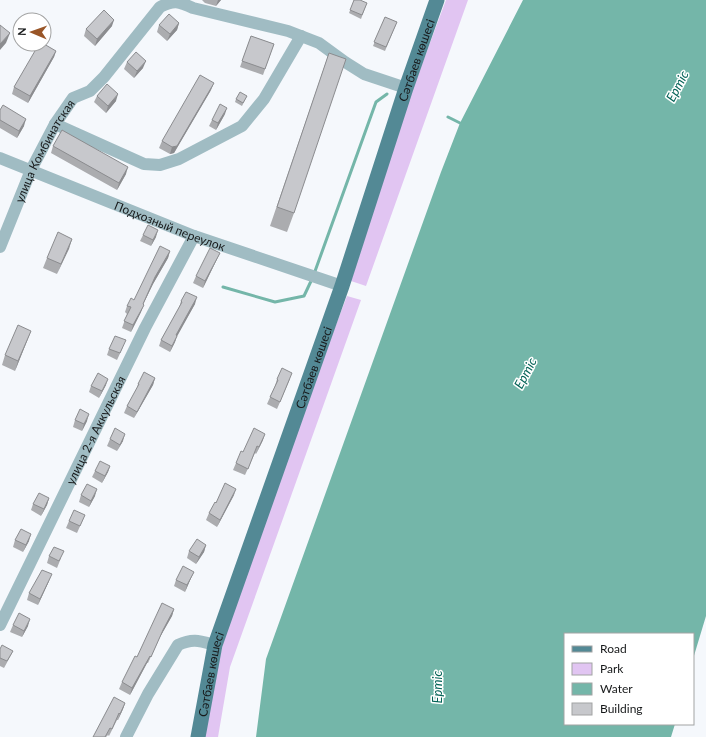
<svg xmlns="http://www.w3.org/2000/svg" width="706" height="737" font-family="Lato,sans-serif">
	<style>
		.green { fill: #e1c5f2 }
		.water { fill: #74b6a9 }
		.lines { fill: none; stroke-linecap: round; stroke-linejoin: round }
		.stream { stroke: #74b6a9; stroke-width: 3 }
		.minor { stroke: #a0bcc3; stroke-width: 12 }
		.major { stroke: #538995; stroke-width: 15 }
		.wall { fill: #abacaf }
		.shaded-wall { fill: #8b8c8f }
		.building { fill: #c7c8cc; stroke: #8b8c8f }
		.labels { text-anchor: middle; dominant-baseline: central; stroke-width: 3; stroke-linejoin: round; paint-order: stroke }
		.street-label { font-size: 12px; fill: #17191a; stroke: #fff }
		.water-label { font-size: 13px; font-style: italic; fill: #046357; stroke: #fff }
	</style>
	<rect width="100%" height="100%" fill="#f5f8fc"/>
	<path class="green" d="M446,0h22l-102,286 -15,-5 61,-190z
		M347,296l14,4 -131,367 -12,70h-17l37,-157z"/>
	<path class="water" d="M523,0h183v616l-13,43v-25h-128v90h110l-4,13h-415l10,-78 175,-487 19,-49z"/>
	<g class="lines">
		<path class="stream" d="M448,117l12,6
			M314,274l62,-172 11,-8
			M223,287l52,15 29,-6 8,-17"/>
		<g class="minor">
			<path d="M55,124l89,40 16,1 19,-6 63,-33 22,-27 37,-63"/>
			<path id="s1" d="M0,158l194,78 148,50"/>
			<path id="s2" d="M0,247l31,-77 24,-46 18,-26 17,-7 14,-14 56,-70c14,-7 18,-6 33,1l95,23 31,12 26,19 19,12 42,14"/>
			<path id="s3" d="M0,625l145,-297 49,-92"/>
			<path d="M126,737l22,-43 30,-49c15,-7 22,-4 37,0"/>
		</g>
		<path class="major" id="s4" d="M198,737l17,-92 127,-359 64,-198 31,-88"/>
	</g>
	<path class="wall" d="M202,0h19l-5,6 -11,-3z
		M354,0l13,3 -6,16 -12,-6z
		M385,17l12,5 -12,29 -12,-5z
		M179,23l-2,7 -10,11 -10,-9 2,-7z
		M112,26l-17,20 -11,-10 2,-7z
		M251,36l23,8 -11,31 -23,-8z
		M56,51l-2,6 -26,46 -16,-9 2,-7z
		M329,53l-35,160 -7,19 -17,-6z
		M127,62l16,6 -9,10 -10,-9z
		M211,90l-37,63 -4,1 -11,-6 3,-7z
		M97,96l19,5 -10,12 -12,-11z
		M247,96l-5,10 -7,-4 1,-3z
		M0,110l24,16 -7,12 -17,-10z
		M225,114l-9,16 -7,-4 3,-6z
		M53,146l73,28 -9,16 -66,-37z
		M143,235l13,2 -5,9 -11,-5z
		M72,239l-15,35 -14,-6 4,-10z
		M170,251l-2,7 -15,26 -10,20 -2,8 -10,20 -9,-4 5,-14 -2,-2 2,-6 7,-6z
		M220,253l-3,6 -14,29 -10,-5 3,-7z
		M181,301l14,3 -18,31 -2,7 -5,10 -11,-6 2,-6 18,-32z
		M31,331l-16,40 -13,-6 3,-10z
		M123,347l-6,13 -10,-5 2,-6z
		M155,378l-2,7 -19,33 -10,-5 3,-7 9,-15 2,-7z
		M277,379h13l-13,30 -10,-5 8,-18z
		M106,385l-7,13 -10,-6 2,-6z
		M75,420l12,1 -5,10 -9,-4z
		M110,439l13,2 -6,10 -10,-5z
		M263,440l-7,14 -1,-1 -10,22 -12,-5 3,-7 7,-11z
		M110,466l-2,6 -6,11 -10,-6 3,-6z
		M81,495l14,1 -6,11 -10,-5z
		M234,495l-17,32 -11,-7 3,-7 7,-10z
		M49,498l-2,7 -6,11 -10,-6 2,-6z
		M85,515l-8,18 -11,-5 3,-7z
		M15,540l14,1 -6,11 -10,-5z
		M206,545l-2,7 -8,12 -9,-6 2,-7z
		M49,556l12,2 -4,10 -10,-5z
		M194,572l-3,6 -6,14 -11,-6 2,-6z
		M49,581l-11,24 -11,-5 2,-7z
		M174,609l-2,7 -12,21 -12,26h-1l-17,32 -11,-6 3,-7z
		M13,625l15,1 -6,11 -12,-5z
		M0,649l13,2 -3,6 -6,11 -4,-2z
		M125,703l-2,6 -5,11h-1l-8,16 -1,-1 -2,2h-13z"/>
	<path class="shaded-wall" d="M218,0h3l-5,6z
		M114,20l-2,6 -17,20 2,-7z
		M179,23l-2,7 -10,11 3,-7z
		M10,33l-4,10 -6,7v-6z
		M56,51l-2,6 -26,46 2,-7z
		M146,61l-3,7 -9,10 3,-7z
		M214,83l-3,7 -37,63 -4,1 2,-7z
		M118,94l-2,7 -10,12 2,-7z
		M227,108l-2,6 -9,16 2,-7z
		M26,119l-2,7 -7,12 2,-7z
		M128,167l-2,7 -9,16 2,-7z
		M158,230l-2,7 -5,9 2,-6z
		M72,239l-3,10 -12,25 4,-10z
		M170,251l-2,7 -15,26 -13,27 15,-34z
		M220,253l-3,6 -14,29 2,-7z
		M197,297l-2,7 -21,38 2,-7z
		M144,305l-3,7 -10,20 2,-7z
		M31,331l-16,40 3,-10z
		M177,336l-2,6 -5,10 2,-6z
		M155,378l-2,7 -19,33 3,-6z
		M108,379l-2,6 -7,13 3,-7z
		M89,414l-2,7 -5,10 2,-7z
		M125,434l-2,7 -6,10 3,-6z
		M265,434l-2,6 -7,14 3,-7z
		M110,466l-2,6 -6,11 3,-7z
		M97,489l-2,7 -6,11 2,-6z
		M236,489l-2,6 -17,32 3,-7z
		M49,498l-2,7 -6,11 3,-7z
		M31,534l-2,7 -6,11 3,-7z
		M206,545l-2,7 -8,12 3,-7z
		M194,572l-3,6 -6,14 2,-7z
		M52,574l-3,7 -11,24 2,-6z
		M174,609l-2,7 -12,21 -12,26 15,-33z
		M30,619l-2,7 -6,11 2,-6z
		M150,656l-3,7 -17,32 2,-7z
		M125,703l-2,6 -5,11 2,-6z"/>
	<path class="building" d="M354,0h6l7,3 -5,12 -12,-5z
		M104,10l10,10 -17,19 -11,-10z
		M169,14l10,9 -9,11 -11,-9z
		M385,17l12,5 -11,25 -12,-5z
		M0,25l10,8 -10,11z
		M251,36l23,8 -9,25 -23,-8z
		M39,44h5l12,7 -26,45 -16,-9z
		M136,52l10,9 -9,10 -10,-9z
		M329,53l17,6 -52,154 -17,-6z
		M200,75l14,8 -37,63 -5,1 -10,-6z
		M107,84l11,10 -10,12 -11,-10z
		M240,92l7,4 -4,7 -7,-4z
		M220,104l7,4 -9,15 -6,-3z
		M3,105l23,14 -7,12 -19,-11v-10z
		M62,130l66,37 -9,16 -66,-37z
		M148,225l10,5 -5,10 -10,-5z
		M58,232l14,7 -11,25 -14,-6z
		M160,246l10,5 -15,26 -12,27 1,1 -11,20 -9,-4 7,-14 -4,-1 4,-8 3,2z
		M210,248l10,5 -15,28 -9,-5z
		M186,292l11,5 -21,38 1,1 -5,10 -11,-6 21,-38 -1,-1z
		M18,325l13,6 -13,30 -13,-6z
		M115,336l11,4 -6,13 -11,-4z
		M282,368l10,5 -12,29 -10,-5 8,-17 -1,-1z
		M144,372l11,6 -18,34 -10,-6 12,-22h-1z
		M98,373l10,6 -6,12 -11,-5z
		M80,409l9,5 -5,10 -9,-4z
		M115,428l10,6 -5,11 -10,-6z
		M254,428l11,6 -6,13 -2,-1 -9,23 -12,-6 5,-12 2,1z
		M100,461l10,5 -5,10 -10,-5z
		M225,483l11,6 -16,31 -11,-7 6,-11 1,1z
		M87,484l10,5 -6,12 -10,-6z
		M39,493l10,5 -5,11 -11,-5z
		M74,510l11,5 -5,11 -11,-5z
		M21,529l10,5 -5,11 -11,-5z
		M197,539l9,6 -7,12 -10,-6z
		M54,547l10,4 -5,10 -10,-5z
		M183,566l11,6 -7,13 -11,-5z
		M42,570l10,4 -12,25 -11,-6z
		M162,603l12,6 -11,21 -12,27 -1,-1 -18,32 -10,-6 13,-26 2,1z
		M19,613l11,6 -6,12 -11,-6z
		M2,645l11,6 -6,10 -7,-3v-9z
		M114,697l11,6 -5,11 -1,-1 -7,16 -2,-1 -5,9h-12z"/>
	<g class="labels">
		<g class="street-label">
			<text stroke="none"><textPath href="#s4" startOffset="712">Сәтбаев көшесі</textPath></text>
			<text stroke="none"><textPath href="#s2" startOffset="106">улица Комбинатская</textPath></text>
			<text stroke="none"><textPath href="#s1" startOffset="183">Подхозный переулок</textPath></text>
			<text stroke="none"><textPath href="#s4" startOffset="388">Сәтбаев көшесі</textPath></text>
			<text stroke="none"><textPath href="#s3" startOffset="217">улица 2-я Аккульская</textPath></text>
			<text stroke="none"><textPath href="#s4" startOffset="64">Сәтбаев көшесі</textPath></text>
		</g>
		<g class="water-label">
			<text transform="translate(677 86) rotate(-62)">Ертіс</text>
			<text transform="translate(525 373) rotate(-62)">Ертіс</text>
			<text transform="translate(437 687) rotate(-90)">Ертіс</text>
		</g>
	</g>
	<rect x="564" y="633" width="130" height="92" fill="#ffffff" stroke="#a2a3a3"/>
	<rect x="572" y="646" width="20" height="6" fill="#538995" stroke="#a2a3a3"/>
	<text x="600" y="653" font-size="12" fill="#17191a">Road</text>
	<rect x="572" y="663" width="20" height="12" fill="#e1c5f2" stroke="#a2a3a3"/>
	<text x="600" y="673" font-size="12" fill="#17191a">Park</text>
	<rect x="572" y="683" width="20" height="12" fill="#74b6a9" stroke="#a2a3a3"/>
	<text x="600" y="693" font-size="12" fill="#17191a">Water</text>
	<rect x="572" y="703" width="20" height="12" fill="#c7c8cc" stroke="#a2a3a3"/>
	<text x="600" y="713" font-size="12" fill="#17191a">Building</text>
	<g transform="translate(32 32) rotate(272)"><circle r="19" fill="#ffffff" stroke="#a2a3a3"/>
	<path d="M0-3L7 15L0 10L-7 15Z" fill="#995527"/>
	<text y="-6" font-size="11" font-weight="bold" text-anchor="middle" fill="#17191a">N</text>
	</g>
</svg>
